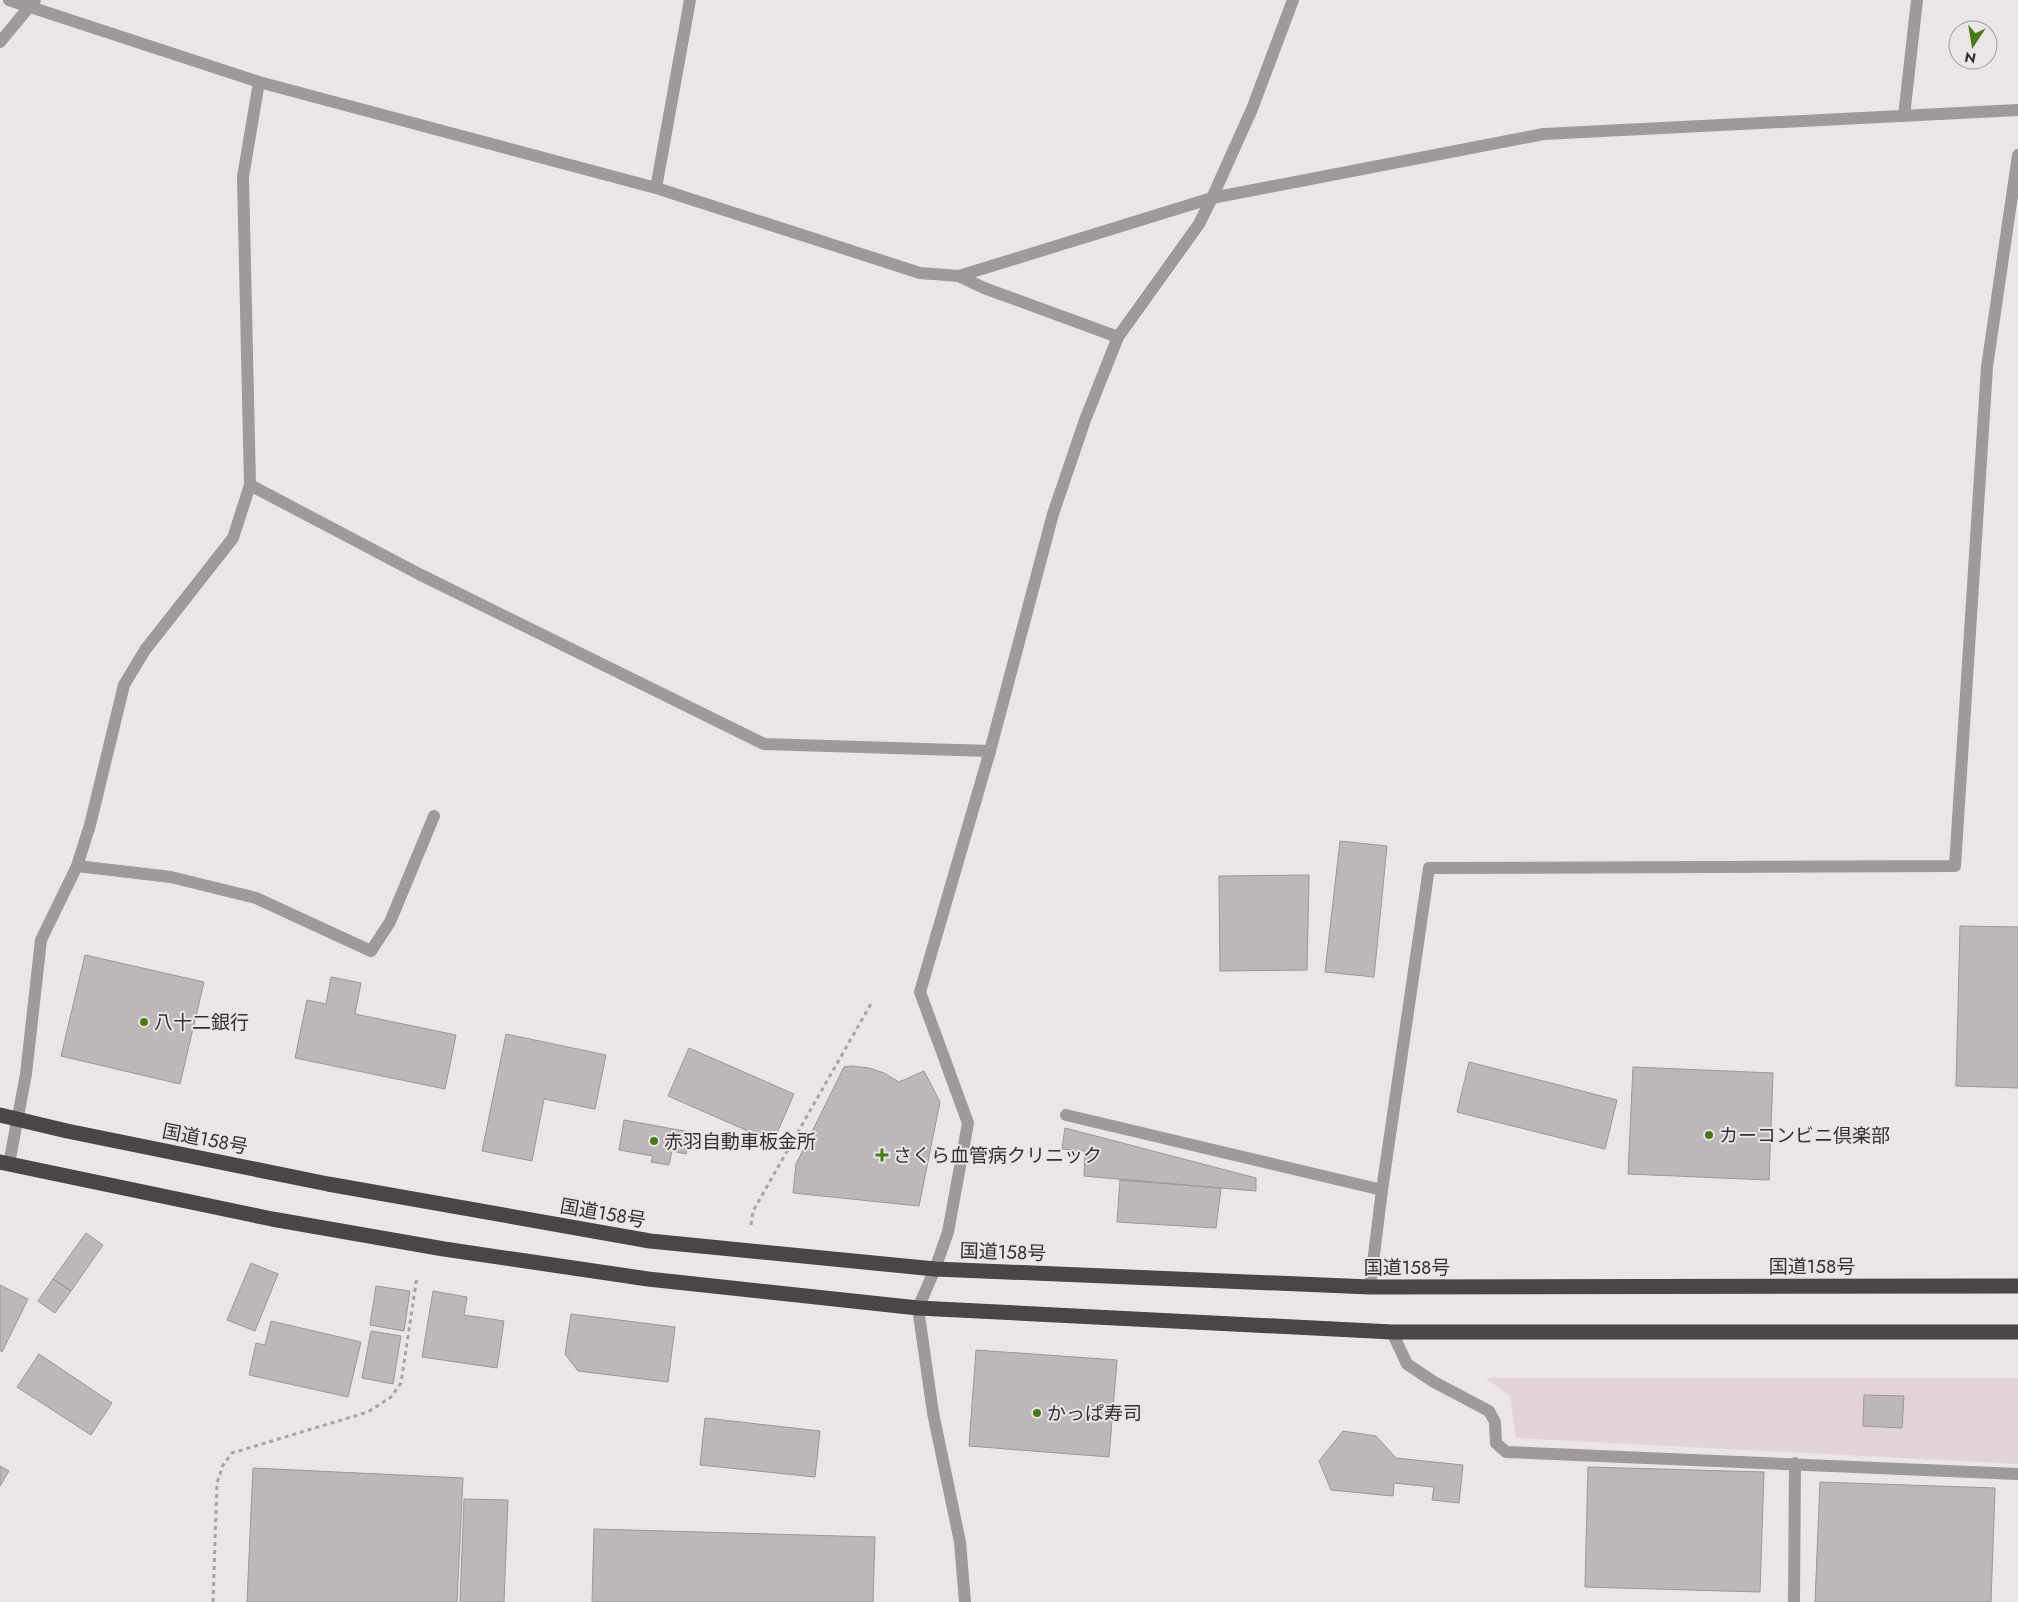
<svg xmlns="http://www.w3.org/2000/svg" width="2018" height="1602" font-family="Jost,'Noto Sans JP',sans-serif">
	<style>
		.built { fill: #e2d3db }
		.building { fill: #bdb7ba; stroke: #9b9598 }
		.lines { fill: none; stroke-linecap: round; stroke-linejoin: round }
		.path { stroke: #a7a1a5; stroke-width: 3; stroke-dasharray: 4 4; stroke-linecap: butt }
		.minor { stroke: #9d9a9b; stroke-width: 12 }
		.highway { stroke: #4b4548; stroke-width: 15 }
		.poi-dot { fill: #477c10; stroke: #ebe4e8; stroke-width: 2 }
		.labels { text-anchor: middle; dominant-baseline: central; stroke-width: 4; stroke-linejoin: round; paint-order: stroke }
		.poi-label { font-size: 19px; fill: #322f31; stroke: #ebe4e8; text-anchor: start }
		.street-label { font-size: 19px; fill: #322f31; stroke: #ebe4e8 }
	</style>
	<rect width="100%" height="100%" fill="#ebe4e8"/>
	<path class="built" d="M1485,1378h533v86l-502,-26 -6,-42z"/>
	<path class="building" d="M1340,841l47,5 -13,131 -49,-5z
		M1309,875l-2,95 -87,1 -1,-95z
		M1960,926l58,1v161l-62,-2z
		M85,955l119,27 -24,102 -119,-28z
		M331,977l30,6 -6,31 101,21 -11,54 -150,-31 12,-58 19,4z
		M506,1034l100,21 -11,54 -51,-10 -12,62 -50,-10z
		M689,1048l105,46 -21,48 -105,-46z
		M1469,1062l148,38 -12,49 -148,-37z
		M852,1066l17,2 15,5 15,9 25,-11 16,31 -21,104 -126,-13 3,-29 48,-97z
		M1633,1067l140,6 -4,107 -141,-6z
		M624,1120l66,12 -4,22 -14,-3 -3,14 -18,-3 2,-6 -34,-6z
		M1065,1128l191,50v13l-172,-15 1,-25 -23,-2z
		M1120,1180l101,8 -5,40 -99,-6z
		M86,1233l17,12 -32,46 -18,-12z
		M251,1263l27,11 -23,57 -28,-11z
		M53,1279l18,12 -16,22 -17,-12z
		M0,1285l28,14 -26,53 -2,-2z
		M376,1286l34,5 -6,40 -34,-6z
		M433,1291l34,6 -3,18 40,6 -7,47 -75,-11z
		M571,1314l104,13 -7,55 -90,-11 -13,-17z
		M271,1321l90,21 -13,55 -99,-22 7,-32 9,2z
		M371,1331l30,5 -8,48 -31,-6z
		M976,1350l141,10 -8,97 -140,-11z
		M39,1354l73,49 -21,32 -74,-48z
		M1864,1395l40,1 -2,32 -39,-2z
		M705,1418l115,13 -5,46 -115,-12z
		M1343,1431l33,5 20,22 67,7 -4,38 -27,-3 2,-13 -40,-4 -1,13 -62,-6 -12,-29z
		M0,1466l9,5 -9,15z
		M1588,1467l176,5 -4,120 -175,-5z
		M253,1468l210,10 -6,124h-210z
		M1820,1482l175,6 -4,114h-176z
		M464,1499l44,1 -4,102h-44z
		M594,1529l281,8 -2,65h-281z"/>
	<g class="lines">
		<path class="path" d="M751,1225l2,-14 119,-209
			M213,1602l4,-119 6,-18 9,-12 136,-41 23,-15 10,-14 16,-107"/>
		<path class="minor" d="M9,0l250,82 397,106 264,85 39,3 253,-78 332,-64 474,-24
			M0,42l35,-42
			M1904,116l13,-116
			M656,188l34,-188
			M959,276l25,12 134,49
			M250,485l169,89 345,170 226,7
			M77,866l94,11 85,21 115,53 19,-29 44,-106
			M1066,1115l316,75
			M9,1164l17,-90 15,-134 36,-74 13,-41 34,-140 21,-35 88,-112 17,-53 -7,-308 16,-95
			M1370,1287l12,-97 47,-322 526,-2 32,-499 31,-212
			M1392,1332l15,32 27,18 55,29 6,11 1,21 10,9 512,22
			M965,1602l-5,-60 -27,-129 -15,-105 17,-39 13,-37 20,-109 -48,-131 70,-241 63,-237 32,-94 33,-83 81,-113 13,-26 40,-89 41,-109
			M1794,1602l1,-139"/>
		<path class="highway" d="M0,1115l67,16 261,53 322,57 285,28 435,18 648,-1
			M0,1162l272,57 172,30 204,30 270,29 474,24h626"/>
	</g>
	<g class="poi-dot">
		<circle cx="144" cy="1022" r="5"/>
		<circle cx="1709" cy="1135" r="5"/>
		<circle cx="654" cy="1141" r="5"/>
		<path d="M879.5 1147.5h5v5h5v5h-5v5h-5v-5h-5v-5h5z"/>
		<circle cx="1037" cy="1413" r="5"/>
	</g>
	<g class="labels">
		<g class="poi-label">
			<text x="154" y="1022">八十二銀行</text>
			<text x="1719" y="1135">カーコンビニ倶楽部</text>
			<text x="664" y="1141">赤羽自動車板金所</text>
			<text x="893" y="1155">さくら血管病クリニック</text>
			<text x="1047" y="1413">かっぱ寿司</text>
		</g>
		<g class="street-label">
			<text transform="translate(205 1139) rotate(11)">国道158号</text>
			<text transform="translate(603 1213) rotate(10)">国道158号</text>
			<text transform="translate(1003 1252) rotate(2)">国道158号</text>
			<text x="1812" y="1266">国道158号</text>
			<text x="1407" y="1267">国道158号</text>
		</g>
	</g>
	<g transform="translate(1973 45) rotate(192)"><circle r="24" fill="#ebe4e8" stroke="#a19c9f"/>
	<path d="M0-4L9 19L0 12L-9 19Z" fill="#477c10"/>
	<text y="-8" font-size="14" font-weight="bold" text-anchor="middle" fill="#322f31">N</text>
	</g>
</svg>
